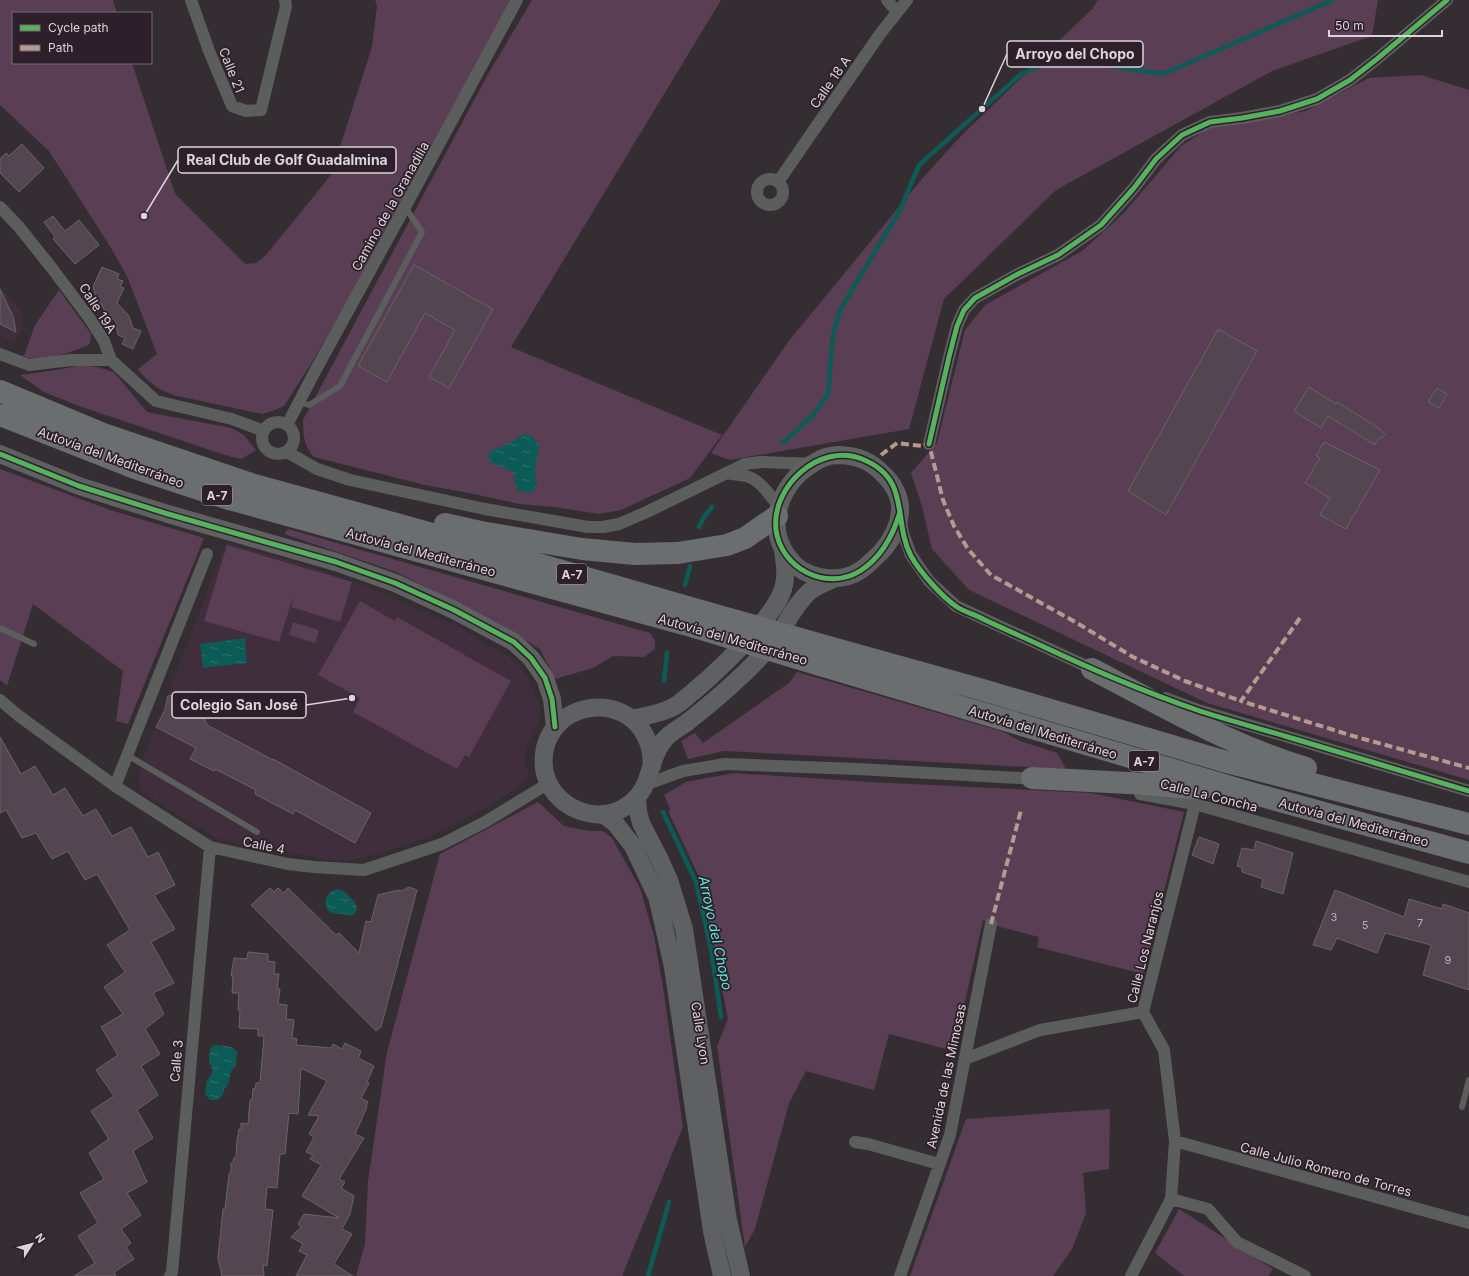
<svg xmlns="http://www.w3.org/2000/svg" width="1469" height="1276" font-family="Inter,sans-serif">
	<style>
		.built { fill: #402e3c }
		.grass { fill: #5a3e53 }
		.water { fill: url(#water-ripples) }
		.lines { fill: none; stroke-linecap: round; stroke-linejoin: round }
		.stream { stroke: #0d5b57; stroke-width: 4.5 }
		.building { fill: #534650; stroke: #696368 }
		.lane { stroke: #5c5e5e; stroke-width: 6 }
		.street { stroke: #5c5e5e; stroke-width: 12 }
		.secondary { stroke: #5e6061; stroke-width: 18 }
		.highway { stroke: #6a6e6e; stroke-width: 22 }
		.highway-bridge { stroke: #6a6e6e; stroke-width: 22 }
		.quiet { stroke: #b69a8f; stroke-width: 4; stroke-dasharray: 8 4; stroke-linecap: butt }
		.cycleway-casing { stroke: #2e202a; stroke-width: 8 }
		.cycleway { stroke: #56b35d; stroke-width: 5 }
		.labels { text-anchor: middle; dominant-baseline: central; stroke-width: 3.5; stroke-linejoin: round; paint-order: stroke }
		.number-label { font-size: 11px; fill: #bab0b8 }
		.shield { fill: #2e202a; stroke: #a89da5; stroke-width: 1 }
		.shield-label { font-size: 12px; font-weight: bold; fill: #ddd3da }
		.street-label { font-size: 13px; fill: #ddd3da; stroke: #2e202a }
		.water-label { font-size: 14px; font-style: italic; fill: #5ce9e1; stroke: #2e202a }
		.leader { fill: none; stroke: #ddd3da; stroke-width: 1.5 }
		.callout-dot { fill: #ddd3da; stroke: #2e202a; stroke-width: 1.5 }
		.callout { fill: #2e202a; stroke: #ddd3da; stroke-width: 1.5 }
		.callout-label { font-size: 14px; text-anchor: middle; font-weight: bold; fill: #ddd3da }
	</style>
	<defs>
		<pattern id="water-ripples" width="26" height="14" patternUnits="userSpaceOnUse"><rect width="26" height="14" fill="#0d5b57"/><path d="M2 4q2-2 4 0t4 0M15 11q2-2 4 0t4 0" fill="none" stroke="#30726f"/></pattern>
	</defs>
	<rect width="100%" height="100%" fill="#342e33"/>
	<path class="built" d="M0,287l22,25v17l-9,13 -13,-7z
		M226,543l70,19 70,24 92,41 50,29 12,10 10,15 9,23 1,9 -2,10 -12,24 -1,17 3,8 -2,7 -9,9 -28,18 -24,13 -31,15 -28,11 -57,16 -21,-1 -64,-13 -2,4 -45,-13 -46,-27 -29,-20 -4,-11 1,-11z"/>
	<path class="grass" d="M0,0h113l4,13h-104v50h119l43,131 70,70 11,-1 10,-8 65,-80 41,-128 5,-41 -2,-6h136l-128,238 -70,123 -29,45 -11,5 -11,3 -89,-19 -14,-6 -14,-11 -7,-9 19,-15 -30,-78 -19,-33 -59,-92 -49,-46z
		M532,0h189l-210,347 211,88 -32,43 -69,32 -22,4 -44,-7 -36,-3 -45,-10 -49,-9 -111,-28c-10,-10 -11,-22 -11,-37l184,-344z
		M1098,0h280l-6,36 -100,35 -216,119 -112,109 -35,130 -179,31 -19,-7 77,-111 133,-162 38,-42 134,-130z
		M1421,75l48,15v690l-262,-77 -238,-113 -37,-41 -10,-43 -11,-33 26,-30 28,-113 20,-25 97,-54 41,-37 58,-68 28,-18 97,-17 63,-33z
		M59,290l32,44 -1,10c-13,7 -53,20 -66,12l11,-31z
		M82,365l15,2 17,5 33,40 84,16 13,7 12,15 -15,9 -16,-4 -146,-49 -35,-14 -24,-17 36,-5z
		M0,469l110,41 94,28 -76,186 -12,-3 7,-50 -90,-67 -26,82 -7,-6z
		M288,529l362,104 5,8v8l-11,8 -31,-1 -20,12 -38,11 -15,-30 -41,-25 -103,-52 -112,-38z
		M227,545l125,37 -12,40 -49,-15 3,-13 -15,48 -75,-21z
		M360,601l35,20 2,-4 114,64 -42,76 -4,-2 -8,14 -104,-57 7,-14 -42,-23z
		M293,622l26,8 -4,13 -26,-8z
		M797,672l207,60 16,9 37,12 9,16 -342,-18 -36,8 -7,-18 14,-8 8,10 86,-60z
		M734,773l136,9 221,11 93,19 -41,162 -106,-27 2,-10 -39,-10 -17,-7 -29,131 -65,-17 -15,56 -68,-19 -17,32 -34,126 -10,18 -28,-201 11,-27 -27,-138 -32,-68 1,-5 -6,-13 22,-13z
		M538,802l26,24 25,5h14l9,7 28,50 14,48 9,51 20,140 -61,149h-266l9,-32 3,-63 19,-129 53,-198z
		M1110,1109l-1,60 -26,4 3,40 -14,36 -19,27h-143l56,-157z
		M1179,1209l94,60 -5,7h-84l-29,-23z"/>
	<path class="water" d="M527,434l6,3 6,8 -4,25 2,13 -3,8 -3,2 -13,-2 -2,-3 -2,-14 -7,-5 -16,-6 -4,-6 5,-7 14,-5 16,-10z
		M245,638l2,25 -44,5 -3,-24z
		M333,890c11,-3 15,6 22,12l2,7c-4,11 -8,5 -15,5 -3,-1 -5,1 -9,-1 -11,-4 -9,-17 0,-23z
		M216,1045l16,2 5,5 -1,14 -5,5 -3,14 -4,4 -1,6 -6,5h-7l-5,-6 2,-14c6,-5 7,-12 2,-17 0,-8 -1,-16 7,-18z"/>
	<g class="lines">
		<path class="stream" d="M783,443l31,-29 14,-20 5,-59 7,-25 60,-100 19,-45 102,-91 38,-16 104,16 170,-74
			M699,527l5,-10 8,-10
			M685,585l5,-19
			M664,681l3,-28
			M663,812l33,70 15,67 10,68
			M648,1276l21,-74"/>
	</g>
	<path class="building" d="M22,144l22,24 -25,24 -19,-19v-14l6,-6 3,3z
		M53,216l12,15 14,-11 20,25 -24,19 -22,-25 2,-2 -11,-15z
		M414,265l79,44 -44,79 -20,-11 26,-47 -30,-17 -38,69 -29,-16z
		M102,267l17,7 -2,5 6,2 -3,6 4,1 -7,15 12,13 4,12 8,3 -8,18 -11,-5 3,-6 -7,-3 -3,-15 -5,-2 -14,-21 -3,-10z
		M0,289l13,27 3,16 -16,-8z
		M1218,329l39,22 -91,164 -38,-24z
		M1309,387l27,17 1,-2 43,27 5,6 -8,5 -2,5 -47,-29 -7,12 -27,-17z
		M1437,388l10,6 -8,14 -11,-6z
		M1324,442l56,28 -34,59 -26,-14 10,-17 -25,-15 15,-25 -4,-2z
		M193,691l14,34 66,35v-1l98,54 -16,30 -60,-33 -2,4 -38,-20 1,-4 -41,-21 -1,2 -24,-12 6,-11 -40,-21 9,-17 3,-14z
		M0,737l21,37 14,-8 18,29 12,-7 18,28 13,-7 16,27 19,-9 17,30 10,-5 17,33 -21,10 21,34 -24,13 23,41 -21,10 11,21 -19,15 15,25 -19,12 17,29 -21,15 16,28 -20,13 14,31 -20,11 14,22 -20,14 10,14 -5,4 8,12 -20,13 2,4h-42l21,-13 -17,-27 20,-13 -18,-30 24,-14 -15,-26 20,-14 -18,-28 23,-15 -18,-26 22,-15 -17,-28 22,-13 -19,-27 21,-15 -18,-27 23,-15 -33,-56 -12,6 -17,-29 -16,8 -16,-26 -14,5 -16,-28 -6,3z
		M1199,837l20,7 -6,20 -21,-9z
		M1256,841l37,12 -10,41 -22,-7 2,-8 -21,-7v-4l-5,-2 5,-18 12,2z
		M409,887l8,3 -36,137 -5,4 -125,-126 19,-17 4,4 4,-4 6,5 4,-5 48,47 3,-2 20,20 7,-32 5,1 7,-27 20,-5 3,1z
		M1335,890l69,27 5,-18 33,10 1,-5 26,9v77l-46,-15 8,-30 -46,-12 -8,20 -40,-15 -6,12 -18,-5z
		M248,952l20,2v7l7,1 -1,12h5l-2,15h3l-2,15 9,1 -1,14 8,1 -2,18 5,1 -1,6 35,3 2,-4 9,5 3,-6 16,8 -3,7 16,8 -7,16 2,1 -8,15 7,4 -2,4 1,1 -12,27 9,4 -25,41 6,3 -4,6 13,8 -4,18 -8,15 10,5 -18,30 19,12h-57l11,-21 -8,-4 4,-7 -12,-7 10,-10 -3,-3 6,-10 35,4 -37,-22 19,-31 -11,-6 3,-4 -7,-3 8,-15 -5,-3 10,-18 -11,-1 19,-34 -26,-13 -3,46 -9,-1 -4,41h-5l-3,34 -10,-1 -2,22 8,1 -6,56 -4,-1 1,11h-42l-4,-18 5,-49h2l4,-35 2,-3v-8h2l1,-5h2l1,-18 2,-11h2v-6l7,1 2,-24h2l1,-12 2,1 1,-6h4l4,-47h-6v-7l-19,-1 1,-17 -2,-1 1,-17h-7l1,-17h-2l3,-18 13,1z"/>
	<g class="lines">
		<path class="lane" d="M299,402l10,3 31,-19 82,-154 -17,-25
			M0,628l34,16
			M127,755l130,77
			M1462,1107l7,-27"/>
		<path class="street" d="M191,0l18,51 23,55 14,5 15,-1 25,-104 -1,-6
			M887,0l10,12
			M757 192a13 13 0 1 1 26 0a13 13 0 1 1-26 0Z
			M778,182l102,-148 27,-34
			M0,207l19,20 32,40 39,52 14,22 7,19 45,41 76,18 32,12
			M0,354l29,11 42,-5h40
			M262 438a16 16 0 1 1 32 0a16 16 0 1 1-32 0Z
			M287,425l26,-50 92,-168 112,-207
			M929,444l20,-87 8,-31 7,-16 11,-12 43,-24 40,-19 43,-30 33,-37 22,-29 26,-24 28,-13 32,-4 38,-7 37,-12 33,-19 27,-21 70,-59
			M287,452l30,17 33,11 135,29 103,18h15l16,-3 30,-13 96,-47 16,-2 52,2
			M726,473c7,1 14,2 20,3 15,4 24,20 33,31
			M901,519l2,14 8,22 18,26 27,25 141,65
			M1166,698l32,12 271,81
			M0,700l19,16 96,70 95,61 78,17 26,3 50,3 78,-26 43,-22 64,-39
			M647,784l36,-13 42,-7 133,5 179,10
			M115,786l92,-232
			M1140,794l55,10 274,78
			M965,1059l75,-29 103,-18
			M1175,1141l294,82
			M855,1142l13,2 71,20
			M1171,1199l37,10 29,33 68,34
			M170,1276l2,-4 38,-425
			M900,1276l50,-141 41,-211
			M1131,1276l40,-77 4,-58 -11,-91 -21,-38 52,-208"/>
		<path class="secondary" d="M0,454l79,32 89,28 168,48 59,21 59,27 60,32 17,16 14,20 7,21 3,28
			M840,455c18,1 31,6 43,19 10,9 18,23 17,37 -1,15 -9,30 -19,41 -6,6 -13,13 -20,18 -19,13 -48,10 -65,-4 -3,-3 -5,-6 -8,-9 -24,-32 -7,-74 24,-93 4,-2 7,-5 11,-6 5,-2 11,-3 17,-3z
			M632,719c13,-3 27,-5 39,-11 8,-3 15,-11 22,-16 25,-21 48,-44 69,-69 8,-10 17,-21 21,-34 4,-13 2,-25 0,-39
			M652,766c-1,-6 0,-13 -2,-18 -18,-65 -113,-47 -106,20 5,38 53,60 84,37 26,-18 18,-43 36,-65 6,-8 18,-13 26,-20 28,-22 59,-49 82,-76 13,-16 21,-38 37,-52 7,-6 16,-9 24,-13
			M637,798l1,13 3,12 18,35 10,22 15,49 44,291 13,56
			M603,814l12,9 18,23 24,51 5,21 11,49 39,264 10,45"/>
		<path class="highway" d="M0,391l103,43 148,50 189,52 265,76
			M0,415l135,53 94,31 469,129
			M445,524l36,8 101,17 53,5 43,-1 49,-8 18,-7 32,-22
			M829,647l147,41 247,73 246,63
			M820,665l431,128 218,60
			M1092,669c70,37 138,76 214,99
			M1032,778l115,6 55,5"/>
		<path class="highway-bridge" d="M705,612l124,35
			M698,628l122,37"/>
		<path class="quiet" d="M881,455l16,-12 25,3 7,-2 14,56 11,26 14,23 23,26 86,48 56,34 52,24 56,20
			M1300,618l-59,83 112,35 116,32
			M991,924l30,-114"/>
		<g class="cycleway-casing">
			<path id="cycleway" d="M929,444l20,-87 8,-31 7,-16 11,-12 43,-24 40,-19 43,-30 33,-37 22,-29 26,-24 28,-13 32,-4 38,-7 37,-12 33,-19 27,-21 70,-59
				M0,454l79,32 89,28 168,48 59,21 59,27 60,32 17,16 14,20 7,21 3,28
				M900,512c-7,24 -18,45 -40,59 -34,21 -79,-3 -84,-41 -5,-44 44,-88 86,-71 50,20 30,61 49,97 9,16 31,41 46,51 8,5 19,8 28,13 19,9 38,17 57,26 51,24 103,46 155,64 30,10 61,18 91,27 60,18 121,36 181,54"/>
		</g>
		<use href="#cycleway" class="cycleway"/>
	</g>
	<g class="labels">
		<g class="number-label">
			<text x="1334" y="917">3</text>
			<text x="1420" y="923">7</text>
			<text x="1365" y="925">5</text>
			<text x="1448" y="960">9</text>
		</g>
		<g class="shield">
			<rect x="202" y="485" width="30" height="20" rx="3"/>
			<rect x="557" y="564" width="30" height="20" rx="3"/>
			<rect x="1129" y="751" width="30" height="20" rx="3"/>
		</g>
		<g class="shield-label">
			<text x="217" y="495">A-7</text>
			<text x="572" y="574">A-7</text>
			<text x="1144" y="761">A-7</text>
		</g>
		<g class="street-label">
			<text transform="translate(232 70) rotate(68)">Calle 21</text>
			<text transform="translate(830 82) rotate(-55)">Calle 18 A</text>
			<text transform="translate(390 206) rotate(-61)">Camino de la Granadilla</text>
			<text transform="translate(98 308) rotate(57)">Calle 19A</text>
			<text transform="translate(111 457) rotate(20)">Autovía del Mediterráneo</text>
			<text transform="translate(421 552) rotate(15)">Autovía del Mediterráneo</text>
			<text transform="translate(733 639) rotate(16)">Autovía del Mediterráneo</text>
			<text transform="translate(1043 732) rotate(17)">Autovía del Mediterráneo</text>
			<text transform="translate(1209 795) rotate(14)">Calle La Concha</text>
			<text transform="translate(1354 822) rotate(15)">Autovía del Mediterráneo</text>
			<text transform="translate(264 845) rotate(12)">Calle 4</text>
			<text transform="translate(1145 947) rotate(-76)">Calle Los Naranjos</text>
			<text transform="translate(701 1033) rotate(81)">Calle Lyon</text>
			<text transform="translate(176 1061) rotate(-85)">Calle 3</text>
			<text transform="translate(946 1076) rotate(-78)">Avenida de las Mimosas</text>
			<text transform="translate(1326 1169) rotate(15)">Calle Julio Romero de Torres</text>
		</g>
		<g class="water-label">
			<text transform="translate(716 933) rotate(78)">Arroyo del Chopo</text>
		</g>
	</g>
	<path class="leader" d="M982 109L1007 54M144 216L178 160M352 698L306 705"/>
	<g class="callout-dot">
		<circle cx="982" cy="109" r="4"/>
		<circle cx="144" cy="216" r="4"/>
		<circle cx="352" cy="698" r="4"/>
	</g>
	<g class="callout">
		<rect x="1007" y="41" width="136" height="26" rx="4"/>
		<rect x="178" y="147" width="218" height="26" rx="4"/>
		<rect x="172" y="692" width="134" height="26" rx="4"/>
	</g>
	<g class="callout-label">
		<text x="1075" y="59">Arroyo del Chopo</text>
		<text x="287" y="165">Real Club de Golf Guadalmina</text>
		<text x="239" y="710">Colegio San José</text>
	</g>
	<rect x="12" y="12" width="140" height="52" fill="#2e202a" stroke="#746870"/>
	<rect x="20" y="25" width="20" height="6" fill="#56b35d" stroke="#746870"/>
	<text x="48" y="32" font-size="12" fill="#ddd3da">Cycle path</text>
	<rect x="20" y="45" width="20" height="6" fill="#b69a8f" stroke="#746870"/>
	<text x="48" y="52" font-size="12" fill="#ddd3da">Path</text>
	<g transform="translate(32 1244) rotate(54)" stroke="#2e202a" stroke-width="3" paint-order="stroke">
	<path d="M0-3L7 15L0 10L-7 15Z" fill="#ddd3da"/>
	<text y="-6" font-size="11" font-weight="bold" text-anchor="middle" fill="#ddd3da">N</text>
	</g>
	<path d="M1329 30v6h113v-6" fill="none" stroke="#ddd3da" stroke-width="2"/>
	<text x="1335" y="30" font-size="12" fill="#ddd3da" stroke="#2e202a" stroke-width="3" paint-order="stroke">50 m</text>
</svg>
